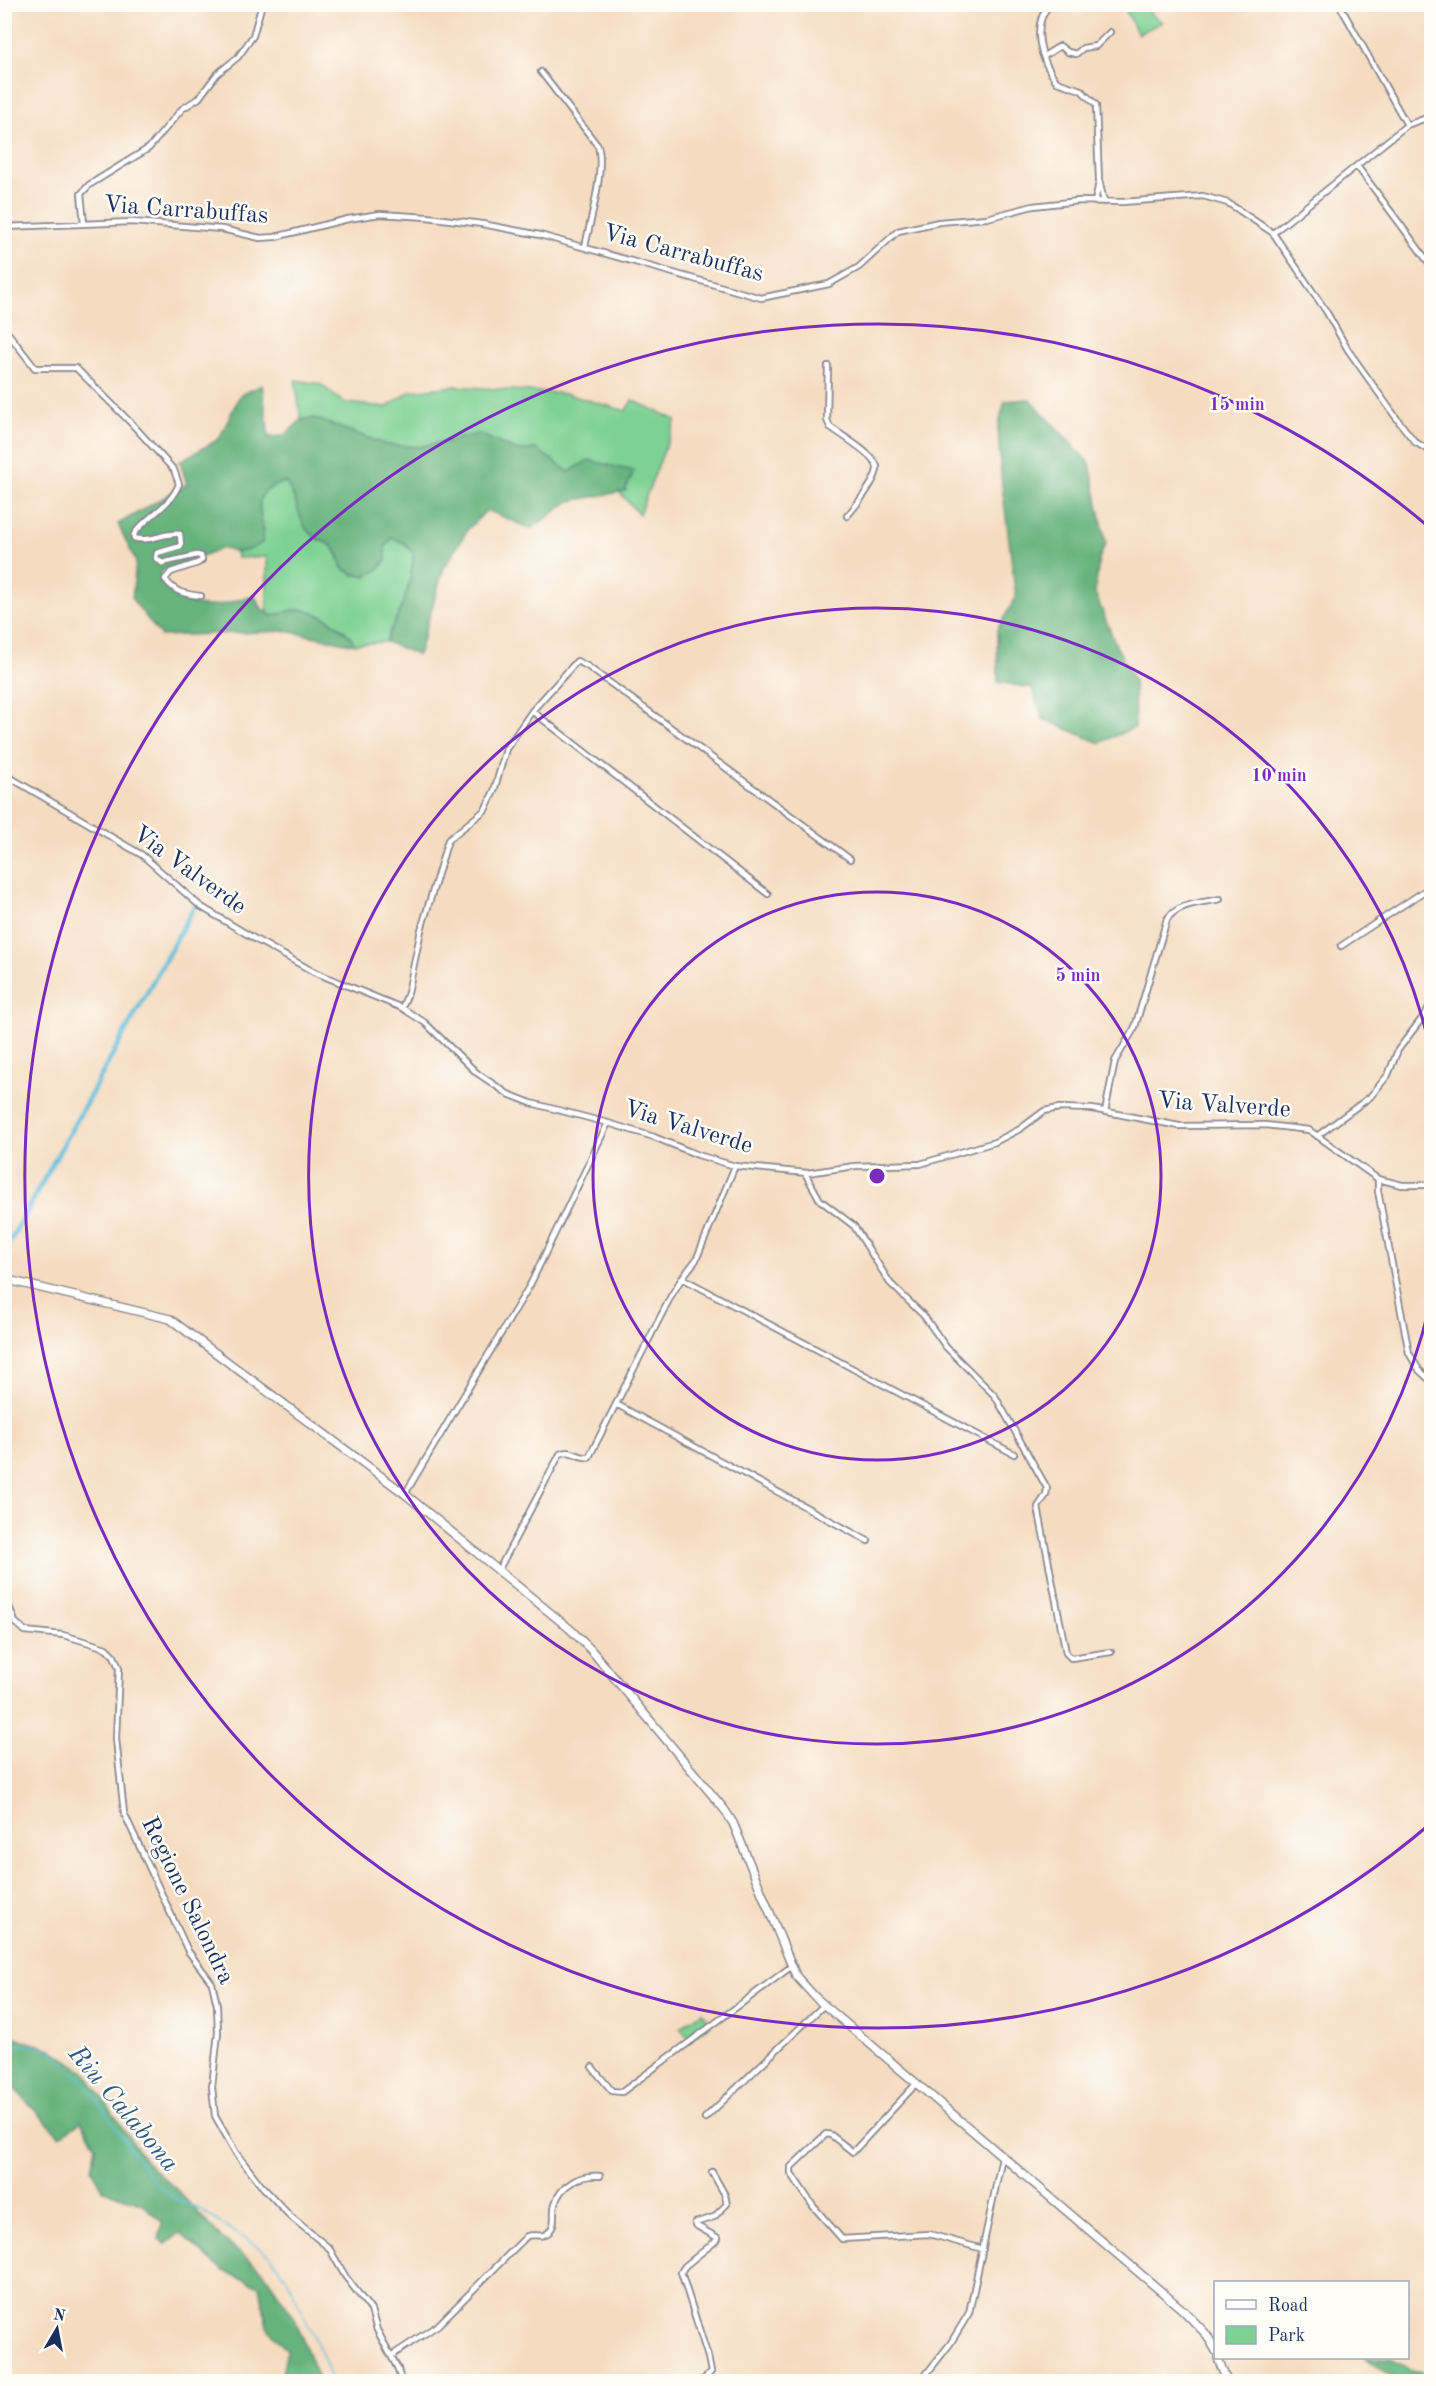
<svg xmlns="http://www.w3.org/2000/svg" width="1436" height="2386" font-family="'Old Standard TT',serif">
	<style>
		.green { fill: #7dd193; stroke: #4c8078; stroke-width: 1.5 }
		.forest { fill: #66b37d; stroke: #40716e; stroke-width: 1.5 }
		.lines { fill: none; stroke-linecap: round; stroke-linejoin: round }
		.stream { stroke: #5abbd8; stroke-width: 1.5 }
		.canal { stroke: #5abbd8; stroke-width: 5 }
		.minor-casing { stroke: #88868f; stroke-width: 8 }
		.secondary-casing { stroke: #88868f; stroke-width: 10 }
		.minor { stroke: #fff; stroke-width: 4.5 }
		.secondary { stroke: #fff; stroke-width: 7 }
		.ring { fill: none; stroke: #7b2cbf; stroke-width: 3 }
		.labels { text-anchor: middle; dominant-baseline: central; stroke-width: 5; stroke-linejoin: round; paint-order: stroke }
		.street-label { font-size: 24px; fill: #1b2f5e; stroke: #fdfcf7 }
		.water-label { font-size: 26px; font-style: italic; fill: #2e5983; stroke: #fdfcf7 }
		.centre { fill: #7b2cbf; stroke: #fdfcf7; stroke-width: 3 }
		.ring-label { font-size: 18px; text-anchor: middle; font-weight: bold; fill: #7b2cbf; stroke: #fdfcf7; stroke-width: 5; stroke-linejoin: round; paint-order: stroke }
	</style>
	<rect width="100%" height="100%" fill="#fdfcf7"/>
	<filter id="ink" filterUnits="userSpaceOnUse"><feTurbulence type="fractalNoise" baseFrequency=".0167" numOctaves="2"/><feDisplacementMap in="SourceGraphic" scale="12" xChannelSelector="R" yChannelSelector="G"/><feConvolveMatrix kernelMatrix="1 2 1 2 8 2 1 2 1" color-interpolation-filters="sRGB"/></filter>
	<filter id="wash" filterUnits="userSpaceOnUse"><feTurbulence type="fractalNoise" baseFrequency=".008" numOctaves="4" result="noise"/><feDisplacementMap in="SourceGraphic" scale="24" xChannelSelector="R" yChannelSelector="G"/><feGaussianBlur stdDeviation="1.35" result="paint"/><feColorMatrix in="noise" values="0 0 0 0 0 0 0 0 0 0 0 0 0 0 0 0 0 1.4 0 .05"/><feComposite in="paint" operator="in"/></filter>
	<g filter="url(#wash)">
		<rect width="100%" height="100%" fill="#f5dcc0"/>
		<path class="green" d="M1126,5h20l3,7 13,10 -24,12 -12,-23z
			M295,380l25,4 24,19 43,4 24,-16 45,-5 110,8 60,17 6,-11 44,20 -37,94 -20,-22 6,-2 -56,-18 -33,-23 -19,2 -38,-17 -59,13 -33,-2 -73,-27 -13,2z
			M285,482l9,11 7,26 17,21 12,4 8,11 4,13 12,7 13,1 19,-16 -1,-13 7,-9 13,5 8,10c0,18 -5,39 -12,55 -5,14 -11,19 -15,34l-34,2 1,-4c-11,-14 -38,-32 -57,-30 -8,1 -16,4 -24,6l-5,-4v-55l-30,1 -1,-6 13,-2 15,-19c-7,-28 -10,-40 21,-49z
			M702,2012l9,11 -21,17 -10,-12z"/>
		<path class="forest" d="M262,385l7,52 15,-1 17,-16 13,-2 73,27 33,2 59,-13 38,17 19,-2 33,23 19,-12 46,11 -9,20 -55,10 -39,28 -44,-19 -19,19 -25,41 -25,85 -32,-13c4,-15 10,-20 15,-34 7,-16 12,-37 12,-55l-9,-10 -12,-5 -7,9 1,13c-12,18 -26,19 -44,8 -2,-8 -5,-20 -13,-24 -9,-6 -16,-6 -23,-15 -10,-16 -8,-31 -21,-47 -42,12 -18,31 -23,61l-13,7 -13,2 -13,-4 -62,23v13c17,16 33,25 57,21 14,-2 22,-8 37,-8l7,12 10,7c8,-2 16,-5 24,-6 19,-2 46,16 57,30l-1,4 -65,-13 -126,5 -29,-37 4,-37 -18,-38 69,-40 -7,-23 39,-22 21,-44z
			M1030,399l60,65 16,79 -7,16 -4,34 20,50 19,38 1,46 -35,16 -57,-24 -11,-31 -34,-6 -1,-52 19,-33 -15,-121 -3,-49 7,-26z
			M5,2035l46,14 34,23 61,90 30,27 45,49 42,33 31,46 25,64h-39l7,-30 -20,-24 -7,-41 -38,-16 -42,-37 -14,11 -7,-4 3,-18 -21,-19 -37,-12 -12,-22 4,-23 -15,-25 -21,15 -55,-57z
			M1365,2358h23l23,12 20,3v8h-43l3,-4z"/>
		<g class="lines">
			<path class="stream" d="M4,2043l12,2 20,1 18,6 33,34 66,95 19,16 28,13 60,38 12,11 14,18 39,84 7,21"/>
			<path class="canal" d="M4,1252l190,-345"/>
		</g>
	</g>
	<g filter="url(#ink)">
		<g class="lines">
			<g class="minor-casing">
				<path id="minor" d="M1050,4c-20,22 -9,57 7,78l24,8 15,15 3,75 5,22
					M1339,4l68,121
					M1044,56l16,-10 8,6 8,2 7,-6 13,-2 14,-14
					M541,72l57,74c7,24 -8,75 -13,101
					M1357,166l75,101
					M1095,202l4,-20
					M84,223l-3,-29 8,-9 60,-37 33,-39 17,-11 18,-24 21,-17 15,-21 9,-32
					M4,227l128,-5 90,7 38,9 15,-1 73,-18 32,-5 47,3 55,7 58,11 221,63 68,-14 30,-17 39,-36 41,-9 48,-4 46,-12 46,-5 43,1 81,-6 25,7 45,30 134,-108 25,-9
					M1273,233l53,78 22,39 52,73 15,19 17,10
					M4,328l31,40h41l56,56 42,46 5,14c-9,23 -31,31 -45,50v4c16,5 30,-6 46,-4l1,12 -24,7 -1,5 6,5 35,-8 4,1 1,4 -4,3 -27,9 -6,7c10,14 20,15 36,17
					M828,366l-1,54 3,7c10,7 46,29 47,40 1,12 -22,40 -30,49
					M532,711l236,183
					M4,774l138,81 58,51 55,33 59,33 88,36 22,14 53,51 31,21 23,9 77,20 46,14 44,18 37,11 72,7 48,-7 65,-2 75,-22 25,-13 24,-18 15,-3 33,1 87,17 86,-1 44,5 69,49 24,6h30
					M1341,946l91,-60
					M402,1008l6,-15 13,-63 27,-90 37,-30 9,-19 12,-42 26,-38 45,-50 10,5 263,193
					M1105,1112l10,-51 20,-34 32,-108c12,-16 34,-16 53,-20
					M1317,1136l53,-39 18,-22 10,-25 28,-37 6,-12
					M805,1173l15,27 34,26 36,57 34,33 22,31 49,49 52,92 -1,7 -8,12 28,146 5,5 40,-6
					M1378,1179v12l31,162 10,17 13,12
					M682,1278l332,176
					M616,1404l252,137
					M405,1494l125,-209 78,-162
					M498,1571l62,-117c11,-6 19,5 29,3l82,-161 11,-18 14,-18 39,-94
					M4,1593l11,29 10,9 38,4 24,7 19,6 8,8 5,12 -3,71 8,74 64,138 24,32 5,22 1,28 -6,54 3,29 21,37 24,31 30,32 39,32 16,28 26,34 6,20 21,39 3,13
					M592,2067l20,24 10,1 170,-126
					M916,2084l-63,68 -22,-17 -5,-1 -35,33v6l22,33 29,33 87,-5 54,15
					M705,2118l119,-113
					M391,2356l47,-31 89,-89c8,-3 15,3 22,-4 8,-9 3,-18 6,-28 5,-19 26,-30 45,-28
					M701,2382l10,-10 -3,-15 -27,-85 4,-6 32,-26 1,-2 -21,-12 -2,-3 19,-6 13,-13 -2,-9 -13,-23
					M920,2382l30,-38 19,-31 33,-156"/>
			</g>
			<g class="secondary-casing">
				<path id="secondary" d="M4,1279l166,40 235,175 165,135 22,22 132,158 9,14 63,153 20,22 367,312 24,25 9,16
					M1218,2358l9,24"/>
			</g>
			<use href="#minor" class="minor"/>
			<use href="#secondary" class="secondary"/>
		</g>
	</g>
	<g class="ring">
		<circle cx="877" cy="1176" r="284"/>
		<path d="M1430 1304A568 568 0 1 1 1430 1048"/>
		<path d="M1430 1824A852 852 0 1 1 1430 528"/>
	</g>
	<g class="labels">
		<g class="street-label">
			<text transform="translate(186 211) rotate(4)">Via Carrabuffas</text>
			<text transform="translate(683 254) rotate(15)">Via Carrabuffas</text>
			<text transform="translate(189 871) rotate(36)">Via Valverde</text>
			<text transform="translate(1224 1106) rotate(4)">Via Valverde</text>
			<text transform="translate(688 1128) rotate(17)">Via Valverde</text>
			<text transform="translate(187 1901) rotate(64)">Regione Salondra</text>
		</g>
		<g class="water-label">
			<text transform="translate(123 2109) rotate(50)">Riu Calabona</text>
		</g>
	</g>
	<circle cx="877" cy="1176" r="9" class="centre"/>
	<g class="ring-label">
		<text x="1237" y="410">15 min</text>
		<text x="1279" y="781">10 min</text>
		<text x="1078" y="981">5 min</text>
	</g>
	<rect width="1436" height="2386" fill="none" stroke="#fdfcf7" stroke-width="24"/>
	<rect x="1214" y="2281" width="195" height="78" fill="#fdfcf7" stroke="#a3aaba" stroke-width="1.5"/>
	<rect x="1226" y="2300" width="30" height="9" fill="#ffffff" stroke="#a3aaba" stroke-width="1.5"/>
	<text x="1268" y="2311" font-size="18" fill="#1b2f5e">Road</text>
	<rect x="1226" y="2326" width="30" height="18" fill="#7dd193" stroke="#a3aaba" stroke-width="1.5"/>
	<text x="1268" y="2341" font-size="18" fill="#1b2f5e">Park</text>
	<g transform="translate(57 2329) rotate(10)" stroke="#fdfcf7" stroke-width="4.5" paint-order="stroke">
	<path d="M0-4.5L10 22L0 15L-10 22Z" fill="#1b2f5e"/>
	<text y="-9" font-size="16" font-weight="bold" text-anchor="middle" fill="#1b2f5e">N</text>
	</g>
</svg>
